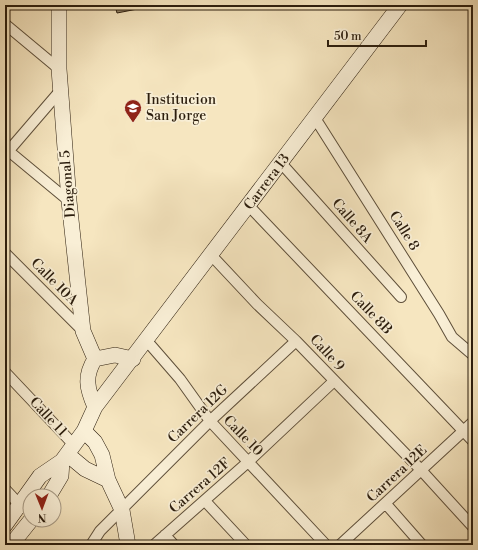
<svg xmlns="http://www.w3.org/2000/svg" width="478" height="550" font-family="'Libre Bodoni',serif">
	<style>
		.building { fill: #95866a; stroke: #2b1d0d }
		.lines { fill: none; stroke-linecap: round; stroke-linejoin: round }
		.street-casing { stroke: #5e4f3a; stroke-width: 12 }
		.secondary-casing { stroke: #2b1d0d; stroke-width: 16 }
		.street { stroke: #f9efd6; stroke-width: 10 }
		.secondary { stroke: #f9efd6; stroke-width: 15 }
		.labels { text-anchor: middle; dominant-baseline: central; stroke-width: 3.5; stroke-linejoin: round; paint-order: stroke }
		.poi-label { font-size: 14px; fill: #2b1d0d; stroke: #f9efd6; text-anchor: start }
		.street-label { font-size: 14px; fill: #2b1d0d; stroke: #f9efd6 }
	</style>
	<rect width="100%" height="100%" fill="#f6e6c0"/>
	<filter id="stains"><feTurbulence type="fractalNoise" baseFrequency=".005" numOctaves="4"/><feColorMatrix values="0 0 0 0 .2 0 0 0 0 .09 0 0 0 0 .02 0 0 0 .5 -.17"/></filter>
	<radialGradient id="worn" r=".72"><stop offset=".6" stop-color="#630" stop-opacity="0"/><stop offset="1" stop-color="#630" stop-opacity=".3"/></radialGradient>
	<path class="building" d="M115,5h43l-41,8z"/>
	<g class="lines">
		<g class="street-casing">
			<path id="street" d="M5,24l54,45
				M315,118l124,196 13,23 21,18
				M5,148l64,53
				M5,155l55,-64
				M281,163l120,134
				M249,206l224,235
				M5,253l78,78
				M212,256l45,48 39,37 125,129 52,57
				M147,341l33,38 30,42 116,124
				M5,372l69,73
				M5,489l14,15
				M205,501l41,44
				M386,504l36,41
				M165,535l9,10
				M91,545l9,-14 110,-110 86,-80
				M154,545l94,-83 86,-81
				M340,545l133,-123"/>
		</g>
		<g class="secondary-casing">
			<path id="secondary" d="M59,5v64l10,132 14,130 12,28
				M95,407c-8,-18 -11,-31 0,-48l20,-4 18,4
				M84,431l11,11 7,13 6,25 14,30 6,35
				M67,454l18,15 23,11
				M49,496l12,-20 1,-15
				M5,525l35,-49 22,-15 22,-30 11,-24 305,-402
				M11,545l20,-25"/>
		</g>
		<use href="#street" class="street"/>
		<use href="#secondary" class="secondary"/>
	</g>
	<defs>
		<g id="school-pin" transform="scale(0.9)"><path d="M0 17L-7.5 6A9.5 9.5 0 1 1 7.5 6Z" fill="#8f2418" stroke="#f9efd6"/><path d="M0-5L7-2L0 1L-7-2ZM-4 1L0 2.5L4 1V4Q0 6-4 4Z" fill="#fff"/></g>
	</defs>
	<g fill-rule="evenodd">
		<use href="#school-pin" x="133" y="108"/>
	</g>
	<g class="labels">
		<g class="poi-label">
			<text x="146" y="100">Institucion<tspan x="146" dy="16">San Jorge</tspan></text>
		</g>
		<g class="street-label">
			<text transform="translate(267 182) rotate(-53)">Carrera 13</text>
			<text transform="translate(68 184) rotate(-95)">Diagonal 5</text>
			<text transform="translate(352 221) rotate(49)">Calle 8A</text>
			<text transform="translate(404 231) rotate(58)">Calle 8</text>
			<text transform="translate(54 282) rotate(45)">Calle 10A</text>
			<text transform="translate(371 313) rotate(46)">Calle 8B</text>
			<text transform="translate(327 353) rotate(47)">Calle 9</text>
			<text transform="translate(198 414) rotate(-44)">Carrera 12G</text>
			<text transform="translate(48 417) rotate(47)">Calle 11</text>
			<text transform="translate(243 436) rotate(46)">Calle 10</text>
			<text transform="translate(397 474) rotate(-43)">Carrera 12E</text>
			<text transform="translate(200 486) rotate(-41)">Carrera 12F</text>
		</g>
	</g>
	<rect width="478" height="550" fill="none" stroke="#f6e6c0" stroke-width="20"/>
	<rect x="6" y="6" width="466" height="538" fill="none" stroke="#2b1d0d" stroke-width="2"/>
	<rect x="10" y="10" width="458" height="530" fill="none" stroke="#2b1d0d"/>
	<g transform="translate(42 508) rotate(179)"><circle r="19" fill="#f9efd6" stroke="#a79b86"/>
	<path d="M0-3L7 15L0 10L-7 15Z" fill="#8f2418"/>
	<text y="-6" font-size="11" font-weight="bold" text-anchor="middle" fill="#2b1d0d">N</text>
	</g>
	<path d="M328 40v6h98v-6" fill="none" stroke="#2b1d0d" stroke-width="2"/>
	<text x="334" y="40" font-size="12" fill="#2b1d0d" stroke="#f9efd6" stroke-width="3" paint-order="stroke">50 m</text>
	<rect width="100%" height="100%" filter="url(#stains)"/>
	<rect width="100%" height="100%" fill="url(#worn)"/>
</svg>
